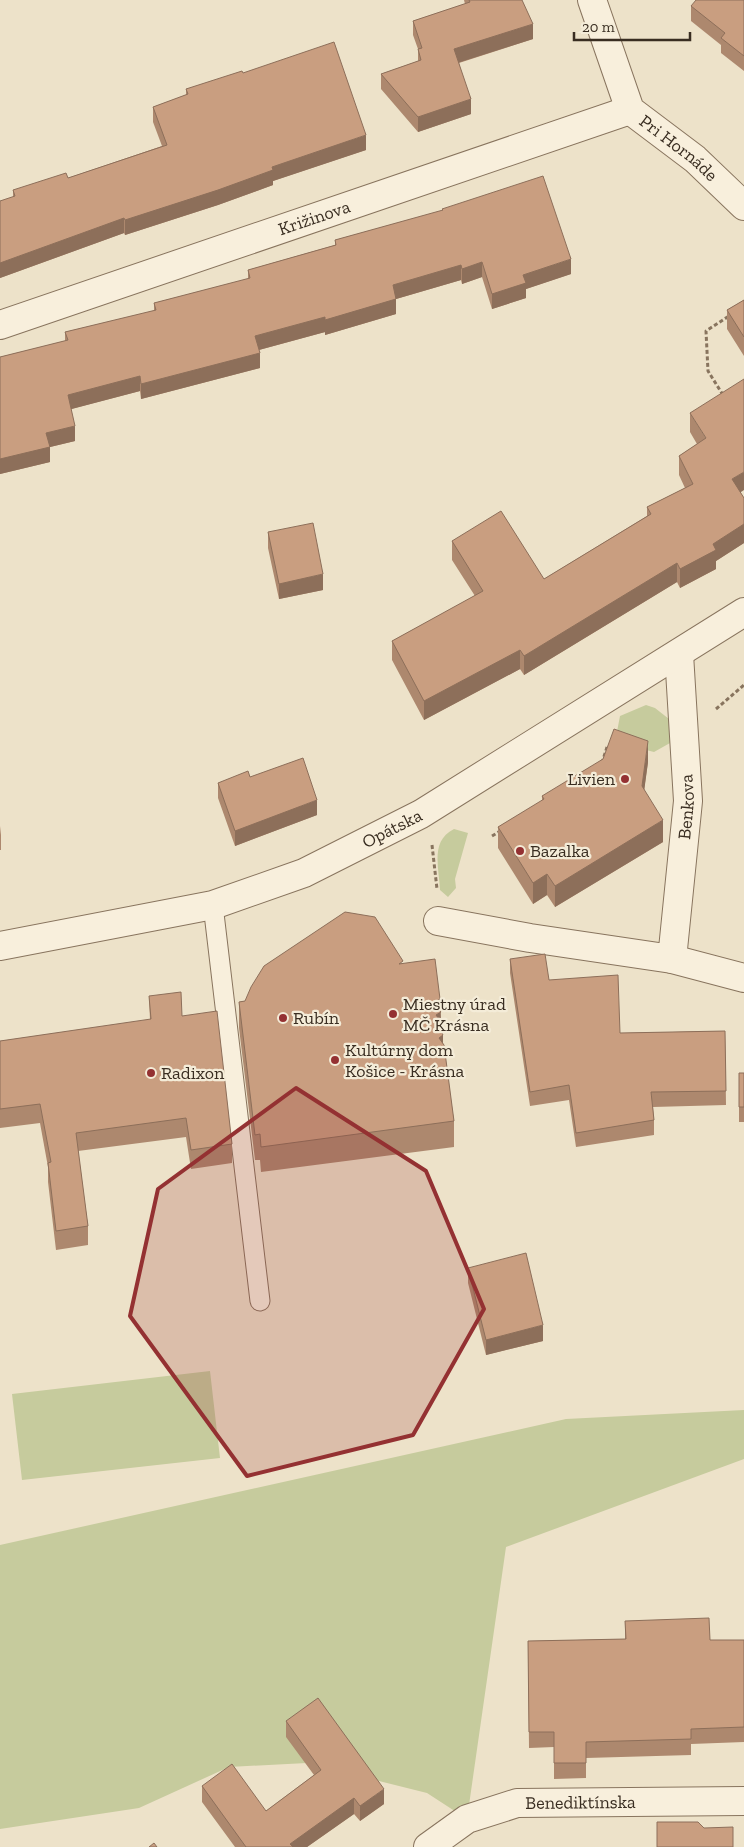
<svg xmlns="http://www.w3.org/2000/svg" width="744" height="1847" font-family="'Zilla Slab',serif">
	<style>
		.green { fill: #c6cb9d }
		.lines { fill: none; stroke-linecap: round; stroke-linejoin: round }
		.service-casing { stroke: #88745e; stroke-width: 21 }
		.minor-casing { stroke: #88745e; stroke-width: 30 }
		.path { stroke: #88745e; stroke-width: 3; stroke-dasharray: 4 2.5; stroke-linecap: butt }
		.service { stroke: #f8efdc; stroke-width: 19 }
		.minor { stroke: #f8efdc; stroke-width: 28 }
		.wall { fill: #ad886e }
		.shaded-wall { fill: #8d6f5a }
		.building { fill: #c99e80; stroke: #8d6f5a }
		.marked { fill: #943132; fill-opacity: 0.2; stroke: #943132; stroke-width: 4; stroke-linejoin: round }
		.poi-dot { fill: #943132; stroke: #f4ecd8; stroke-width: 2 }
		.labels { text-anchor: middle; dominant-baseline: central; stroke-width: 4.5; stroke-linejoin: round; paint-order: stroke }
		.street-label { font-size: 18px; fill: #392d21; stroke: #f4ecd8 }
		.poi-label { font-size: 18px; fill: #392d21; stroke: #f4ecd8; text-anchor: start }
	</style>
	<rect width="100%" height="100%" fill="#ede2c9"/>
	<path class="green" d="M646,705l9,3 14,11 1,24 -16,9 -39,-10 5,-26z
		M454,829l14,4 -13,46 1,9 -8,9 -8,-7c-1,-23 -10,-49 14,-61z
		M210,1371l10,87 -198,22 -10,-86z
		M744,1410v49l-238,88 -39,272 -40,-26 -120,-30 -78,4 -90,41 -139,21v-284l566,-126z"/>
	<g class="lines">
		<g class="service-casing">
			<path id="service" d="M213,905l47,396"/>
		</g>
		<g class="minor-casing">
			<g id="minor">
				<path id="s1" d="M592,0l38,110 65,49 49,47"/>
				<path id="s2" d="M0,325l630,-215"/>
				<path id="s3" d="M438,921l92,17 142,21 16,-158 -9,-147"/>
				<path id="s4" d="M0,946l213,-41 91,-32 117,-59 323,-202"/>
				<path d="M672,959l72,19"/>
				<path id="s5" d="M428,1847l39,-28 50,-16 227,-2"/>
			</g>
		</g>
		<path class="path" d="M723,395l-15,-24 -2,-40 23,-15
			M716,709l28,-24
			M602,763l5,-16
			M492,836l10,-6
			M432,845l5,44"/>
		<use href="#service" class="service"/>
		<use href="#minor" class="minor"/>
	</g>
	<path class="wall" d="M464,0h58l11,39 -74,24 12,51 -53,18 -37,-43v-15l37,-13v-12l-5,-14v-14l52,-17z
		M744,0v71l-23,-18v-8l-30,-24v-15z
		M243,73l123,77 -93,31v4l-55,20 -93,30 -1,-2 -124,45v-77l13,-4v-7l55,-12 94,-32 -9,-24v-15l33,-12v-6z
		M442,209l129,65 -45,15v9l-34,11 -10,-32 -20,7 -1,-4 -65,19v15l-71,21v-3l-66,18 1,18 -119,31 -1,-8 -69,18 4,32 -25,6v15l-50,12v-117l65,-16v-9l89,-21v-8l94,-24v-9l87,-25v-5l107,-29z
		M744,300v56l-17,-27v-19z
		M690,413l54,85v45l-28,18v8l-36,19 -3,-6 -153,93 -4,-6 -96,51 -32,-60v-19l83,-45 -23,-36v-19l92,38 103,-63v-9l38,-19 -6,-13v-19l18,-12 -7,-12z
		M268,532l55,58 -44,9 -11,-51z
		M648,762l-4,28 19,52 -108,65 -8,-12 -14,9 -35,-56v-21l44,-26v-5z
		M250,777l67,38 -82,31 -17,-48v-15z
		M0,826l1,9v15h-1z
		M510,959l39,21 71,53 105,-2 1,74 -73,2 1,13v15l-78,12 -7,-47 -39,6 -20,-133z
		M403,963l37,36 1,22 2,23 11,77v26l-193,25 -1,-12h-5l-16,-132v-26l6,-1z
		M149,996l33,20 50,128v19l-41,6 -5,-32 -108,14 10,75v19l-32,5 -8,-68v-15l-8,-44 -40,5v-87l150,-21z
		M739,1073h5v49h-5z
		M468,1268l75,73 -57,14 -18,-72z
		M625,1621l85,19h34v102l-53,2v11l-105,3v20l-32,1v-32l-25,1 -1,-107 97,-2z
		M286,1721l98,83 -24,17 -6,-7 -47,33h-72l-33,-45v-16l64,25 48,-36 -28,-38z"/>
	<path class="shaded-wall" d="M533,24v15l-79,25v-15z
		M471,99v15l-53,18v-15z
		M366,135v15l-93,31v4l-55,20 -93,30v-15l147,-53z
		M124,218v15l-124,45v-15z
		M571,259v15l-45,15v9l-34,11v-15l31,-19z
		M482,262v15l-20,7v-15z
		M461,265v15l-65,19v15l-71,21v-15l68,-35z
		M325,317v15l-70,19v-15z
		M260,353v15l-119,31v-15z
		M140,376v15l-72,19v-15z
		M75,426v15l-25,6v15l-50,12v-15l46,-26z
		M744,472v18l-12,8v-19z
		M744,524v19l-28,18v8l-36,19v-19l33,-25z
		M677,563v19l-153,93v-19z
		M323,574v16l-44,9v-15z
		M520,650v19l-96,51v-19z
		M648,741v21l-6,45v-21z
		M317,800v15l-82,31v-15z
		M663,820v22l-108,65v-21z
		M547,874v21l-14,9v-21z
		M440,999l1,25 1,-1v12h1v25l-5,-8 -4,-49z
		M543,1325v16l-57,14v-15z
		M384,1789v15l-24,17v-15z
		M354,1798v16l-47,33h-17v-3z"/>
	<path class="building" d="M469,0h53l11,24 -79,25 17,50 -53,18 -37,-43 40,-14 -3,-11 4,-1 -9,-27 57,-19z
		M696,0h48v56l-23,-18 4,-5 -34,-27z
		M334,42l32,93 -94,32 1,3 -55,20 -93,30 -1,-2 -124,45v-62l15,-5 -2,-6 53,-17 2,5 99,-33 -14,-38 35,-13 -2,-5 56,-18 1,2z
		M543,176l28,83 -48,16 3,8 -34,11 -10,-32 -20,7 -1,-4 -68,20 3,14 -71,21v-3l-70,19 5,17 -119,31 -1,-8 -72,19 7,31 -29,7 4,14 -50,12v-102l68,-17 -3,-8 91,-22 -2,-7 96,-25 -2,-8 88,-25 -1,-5 108,-30 -1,-1z
		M744,300v37l-17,-27z
		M744,379v93l-12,7 12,19v26l-31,20 3,6 -36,19 -3,-6 -153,93 -4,-6 -96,51 -32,-60 91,-50 -31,-50 49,-30 43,68 107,-65 -4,-7 46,-23 -14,-28 27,-18 -16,-25z
		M313,523l10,51 -44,10 -11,-52z
		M614,729l34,12 -6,45 21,34 -108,66 -8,-12 -14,9 -35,-56 46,-28 -2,-3 61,-37z
		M303,758l14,42 -82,31 -17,-48 30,-12 2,6z
		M345,912l30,5 28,44 -4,3 36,-5 5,40 -6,4 7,9 -5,3 6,8 -4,3 5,9 -4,3 5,7 10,76 -193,26 -1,-13 -5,1 -16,-133 6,-1 6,-14 13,-21z
		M545,954l4,26 69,-5 2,58 105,-2 1,60 -75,1 3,28 -78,13 -7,-48 -39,7 -20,-133z
		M181,992l1,24 35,-5 15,133 -41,6 -5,-32 -110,15 12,93 -32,5 -8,-68 3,-1 -11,-58 -40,5v-68l151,-22 -2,-23z
		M739,1073h5v34h-5z
		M526,1253l17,72 -57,15 -18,-72z
		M709,1618l1,22h34v87l-53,2v10l-105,3v21h-32v-31h-25l-1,-91 98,-2 -1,-18z
		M318,1698l66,91 -24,17 -6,-8 -64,46 3,3h-47l-44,-61 30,-22 34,47 55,-41 -35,-49z
		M657,1822h41l6,6 29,-1v20h-76z
		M154,1843l3,4h-8z"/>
	<path class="marked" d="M296,1088l130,83 58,138 -71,126 -166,41 -117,-160 28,-127z"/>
	<g class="poi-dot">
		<circle cx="625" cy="779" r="5"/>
		<circle cx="520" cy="851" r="5"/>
		<circle cx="393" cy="1014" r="5"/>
		<circle cx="283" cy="1018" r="5"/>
		<circle cx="335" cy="1060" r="5"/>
		<circle cx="151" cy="1073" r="5"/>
	</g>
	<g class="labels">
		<g class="street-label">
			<text stroke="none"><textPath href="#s1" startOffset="178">Pri Hornáde</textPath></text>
			<text stroke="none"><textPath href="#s2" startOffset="332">Križinova</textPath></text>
			<text stroke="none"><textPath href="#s3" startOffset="390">Benkova</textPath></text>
			<text stroke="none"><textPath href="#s4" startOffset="412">Opátska</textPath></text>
			<text stroke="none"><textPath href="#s5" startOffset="164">Benediktínska</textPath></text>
		</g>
		<g class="poi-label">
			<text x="615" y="779" text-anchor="end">Livien</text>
			<text x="530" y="851">Bazalka</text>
			<text x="403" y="1004">Miestny úrad<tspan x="403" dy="21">MČ Krásna</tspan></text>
			<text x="293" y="1018">Rubín</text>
			<text x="345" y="1050">Kultúrny dom<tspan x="345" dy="21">Košice - Krásna</tspan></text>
			<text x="161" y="1073">Radixon</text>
		</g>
	</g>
	<path d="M574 32v8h116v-8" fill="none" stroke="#392d21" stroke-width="2.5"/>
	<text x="582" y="32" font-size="15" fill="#392d21" stroke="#f4ecd8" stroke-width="4" paint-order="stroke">20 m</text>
</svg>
